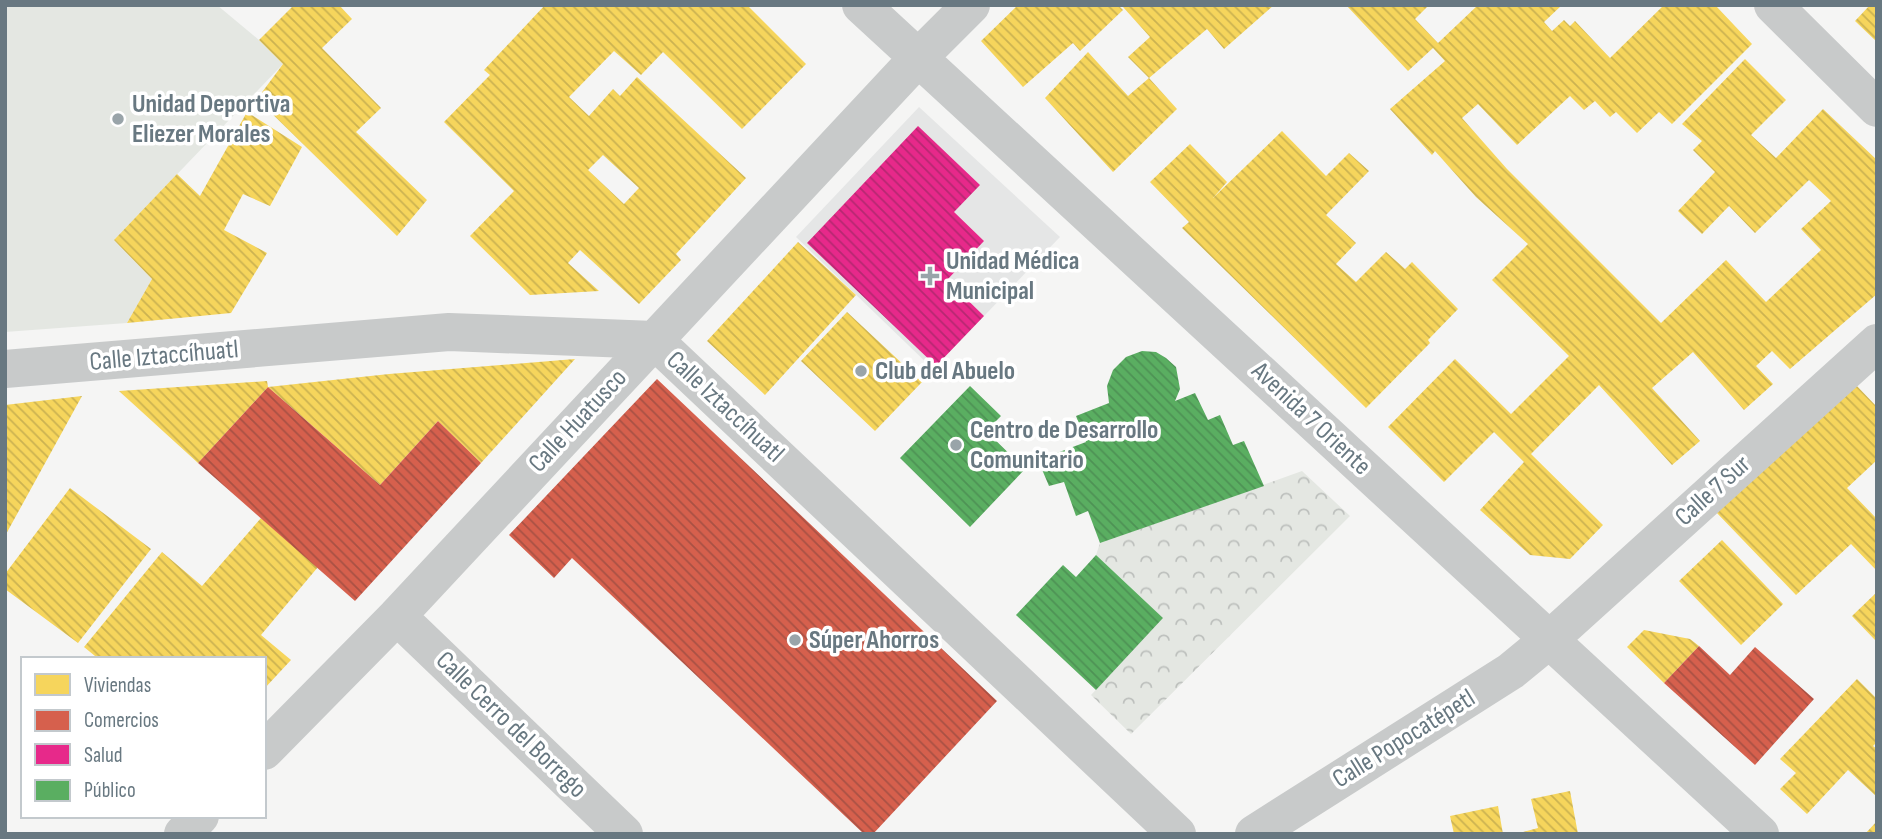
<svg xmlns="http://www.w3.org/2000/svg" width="1882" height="839" font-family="'Sofia Sans Condensed',sans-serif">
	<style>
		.built { fill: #e5e6e6 }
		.forest { fill: url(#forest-crowns) }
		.garden { fill: #e4e7e2 }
		.homes { fill: url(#homes-back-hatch); fill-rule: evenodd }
		.shops { fill: url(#shops-back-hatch) }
		.health { fill: url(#health-back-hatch) }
		.public { fill: url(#public-back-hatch) }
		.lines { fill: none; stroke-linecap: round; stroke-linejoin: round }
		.minor { stroke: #c8caca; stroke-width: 38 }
		.poi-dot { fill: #99a4a9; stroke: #fff; stroke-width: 2.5 }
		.labels { text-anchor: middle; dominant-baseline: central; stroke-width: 7; stroke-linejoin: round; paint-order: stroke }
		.poi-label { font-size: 26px; font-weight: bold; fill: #687881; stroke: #fff; text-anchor: start }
		.street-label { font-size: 26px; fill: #687881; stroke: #fff }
	</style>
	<defs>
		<pattern id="forest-crowns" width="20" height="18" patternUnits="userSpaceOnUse" patternTransform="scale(1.75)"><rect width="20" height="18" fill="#e4e7e2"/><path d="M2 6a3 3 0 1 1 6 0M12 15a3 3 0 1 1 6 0" fill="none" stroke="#bdc0bd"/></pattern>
		<pattern id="homes-back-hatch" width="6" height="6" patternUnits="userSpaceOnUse" patternTransform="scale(1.75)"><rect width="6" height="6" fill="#f6d55c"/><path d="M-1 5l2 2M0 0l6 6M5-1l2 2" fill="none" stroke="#cbb251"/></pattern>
		<pattern id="shops-back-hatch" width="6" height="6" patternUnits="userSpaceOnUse" patternTransform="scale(1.75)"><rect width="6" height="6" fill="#d6604d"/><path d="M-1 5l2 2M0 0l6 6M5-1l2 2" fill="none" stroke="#a85144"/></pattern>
		<pattern id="health-back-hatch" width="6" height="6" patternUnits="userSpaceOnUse" patternTransform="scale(1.75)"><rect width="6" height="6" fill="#e7298a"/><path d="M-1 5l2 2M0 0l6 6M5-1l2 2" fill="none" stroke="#b52871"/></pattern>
		<pattern id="public-back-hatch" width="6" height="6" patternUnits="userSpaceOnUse" patternTransform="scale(1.75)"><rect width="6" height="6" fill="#5aae61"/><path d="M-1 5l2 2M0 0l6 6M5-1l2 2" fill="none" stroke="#4e9255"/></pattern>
	</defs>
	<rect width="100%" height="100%" fill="#f5f5f4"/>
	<path class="built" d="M919,107l141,130 -127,132 -137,-132z"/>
	<path class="forest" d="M1302,471l48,45 -219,218 -40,-39 72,-77 -67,-63 4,-12z"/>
	<path class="garden" d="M5,5h212l42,35 24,24 -169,176 38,39 -25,44 -122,9z"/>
	<path class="homes" d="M294,5h45l13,14 -30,29 59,60 -25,24 71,68 -30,36 -140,-137 26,-35 -24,-24z
		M545,5h202l59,59 -64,65 -79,-77 -22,23 -27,-24 -45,46 20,19 24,-27 7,7 17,-19 109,101 -70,76 5,6 -42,44 -59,-54 -12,13 31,28 -69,4 -60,-59 44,-45 -70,-69 46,-47 -6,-5zM603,155l36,33 -15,16 -36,-34z
		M1018,5h100l5,5 -43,41 -7,-8 -50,44 -42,-46z
		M1126,5h148l-50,44 -17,-20 -58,49 -21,-21 22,-20 -27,-30z
		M1346,5h83l-14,14 23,24 40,-38h84l-18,17 8,9 12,-11 6,6 5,-5 35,37 54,-53h51l37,39 -80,80 -13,-12 -22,21 -21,-21 -6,5 -15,-16 -11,9 -14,-14 -53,49 -39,-41 -16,14 45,51 154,154 65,-63 40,42 55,-52 -20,-21 30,-28 -22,-21 -54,53 -26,-27 -27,28 -24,-23 37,-39 -22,-22 9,-9 -20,-17 63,-65 41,41 -35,35 25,23 47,-49 54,51v134l-87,75 -18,-18 -16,15 17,18 -29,26 -51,-58 -41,36 48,53 -28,24 -73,-80 -68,69 72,71 -33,34 -40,-4 -50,-45 44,-48 -30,-30 -50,50 -56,-55 67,-68 56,55 58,-58 -77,-76 36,-36 -52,-47 -41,-46 -3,4 -42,-46 55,-48 -12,-13 -25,23z
		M1870,5h7v37l-22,-21z
		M1088,52l40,44 21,-18 28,31 -64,63 -68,-74z
		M247,112l55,35 -32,59 -27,-12 -19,36 43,23 -36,60 -104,10 25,-44 -38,-39 63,-66 23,22z
		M1282,131l44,45 23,-23 20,18 -43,44 30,28 -20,21 20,18 30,-30 19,17 7,-7 46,47 -30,31 2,3 -64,65 -184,-180 7,-6 -39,-40 40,-38 37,38 -14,16z
		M798,242l58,53 -91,100 -58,-54z
		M847,312l75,70 -47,49 -74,-70z
		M575,359l-94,104 -43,-42 -58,64 -112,-98 121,-13z
		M267,381l1,6 -70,76 -79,-72z
		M1855,384l22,23v53l-30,28 30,31v52l-26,-27 -55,51 -81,-84z
		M82,396l-77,140v-131z
		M70,488l81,61 -73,94 -73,-54v-15z
		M708,492l223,213 -72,75 -223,-212z
		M261,518l57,49 -57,68 30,25 -27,29v-30h-172l3,-3 -11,-9 78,-95 40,34z
		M1722,540l61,64 -42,41 -62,-64z
		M1877,592v46l-2,2 -23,-24z
		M1644,630l46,9 9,7 -35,37 -37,-36z
		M1857,679l20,20v43l-4,4 4,3v48l-29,-27 -41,44 -27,-25 16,-16 -16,-14z
		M1570,791l8,43h-63l23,-6 -7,-29z
		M1498,806l5,28h-49l-4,-18z
		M1877,821v13h-12z"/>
	<path class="shops" d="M657,379l340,322 -124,133h-9l-292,-276 -18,20 -45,-43z
		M268,387l112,98 58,-64 43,42 -126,138 -157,-138z
		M1699,646l31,29 25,-28 59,52 -59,66 -91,-82z"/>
	<path class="health" d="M918,126l62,59 -26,27 30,29 -37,39 37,36 -48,50 -129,-123z"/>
	<path class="public" d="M1142,351l14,1 10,6 10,9 4,22 -5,12 20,-8 13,27 12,-5 13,30 11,-4 20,45 -164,57 -12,-32 -12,5 -12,-34 -15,4 -11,-26 48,-18 -10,-26 33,-13 -2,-17 6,-16 13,-13z
		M970,386l31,30 -15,15 39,38 -55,58 -70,-69z
		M1096,555l67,63 -67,72 -80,-75 47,-50 13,12z"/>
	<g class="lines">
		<path class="minor" d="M861,5l899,829
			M1773,5l104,103
			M5,369l444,-37 205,8 523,494
			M397,616l227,218
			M264,751l133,-135 521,-558 53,-53
			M183,834l17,-18
			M1254,834l257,-163 39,-32 327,-296"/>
	</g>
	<g class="poi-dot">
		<circle cx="118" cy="119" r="7"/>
		<path d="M926.5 265.5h7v7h7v7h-7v7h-7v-7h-7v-7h7z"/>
		<circle cx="861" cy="371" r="7"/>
		<circle cx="956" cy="445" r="7"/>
		<circle cx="795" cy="640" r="7"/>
	</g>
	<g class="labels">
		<g class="poi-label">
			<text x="132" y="104">Unidad Deportiva<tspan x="132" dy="30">Eliezer Morales</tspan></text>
			<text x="946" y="261">Unidad Médica<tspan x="946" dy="30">Municipal</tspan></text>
			<text x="875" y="371">Club del Abuelo</text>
			<text x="970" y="430">Centro de Desarrollo<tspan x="970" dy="30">Comunitario</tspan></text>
			<text x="809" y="640">Súper Ahorros</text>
		</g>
		<g class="street-label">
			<text transform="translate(164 356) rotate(-5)">Calle Iztaccíhuatl</text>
			<text transform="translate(725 407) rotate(43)">Calle Iztaccíhuatl</text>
			<text transform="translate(1311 419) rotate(43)">Avenida 7 Oriente</text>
			<text transform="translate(578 421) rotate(-47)">Calle Huatusco</text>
			<text transform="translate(1713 491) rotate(-42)">Calle 7 Sur</text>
			<text transform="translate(511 725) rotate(44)">Calle Cerro del Borrego</text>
			<text transform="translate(1404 739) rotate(-32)">Calle Popocatépetl</text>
		</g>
	</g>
	<rect width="1882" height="839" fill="none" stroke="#687881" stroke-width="14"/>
	<rect x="21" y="657" width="245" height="161" fill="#ffffff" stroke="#c3c9cd" stroke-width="2"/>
	<rect x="35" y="674" width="35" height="21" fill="#f6d55c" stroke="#c3c9cd" stroke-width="2"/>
	<text x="84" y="692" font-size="21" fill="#687881">Viviendas</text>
	<rect x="35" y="710" width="35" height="21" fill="#d6604d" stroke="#c3c9cd" stroke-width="2"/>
	<text x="84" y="727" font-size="21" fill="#687881">Comercios</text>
	<rect x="35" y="744" width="35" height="21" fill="#e7298a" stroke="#c3c9cd" stroke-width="2"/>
	<text x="84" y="762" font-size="21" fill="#687881">Salud</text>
	<rect x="35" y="780" width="35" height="21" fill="#5aae61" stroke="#c3c9cd" stroke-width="2"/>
	<text x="84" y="797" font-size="21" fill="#687881">Público</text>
</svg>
